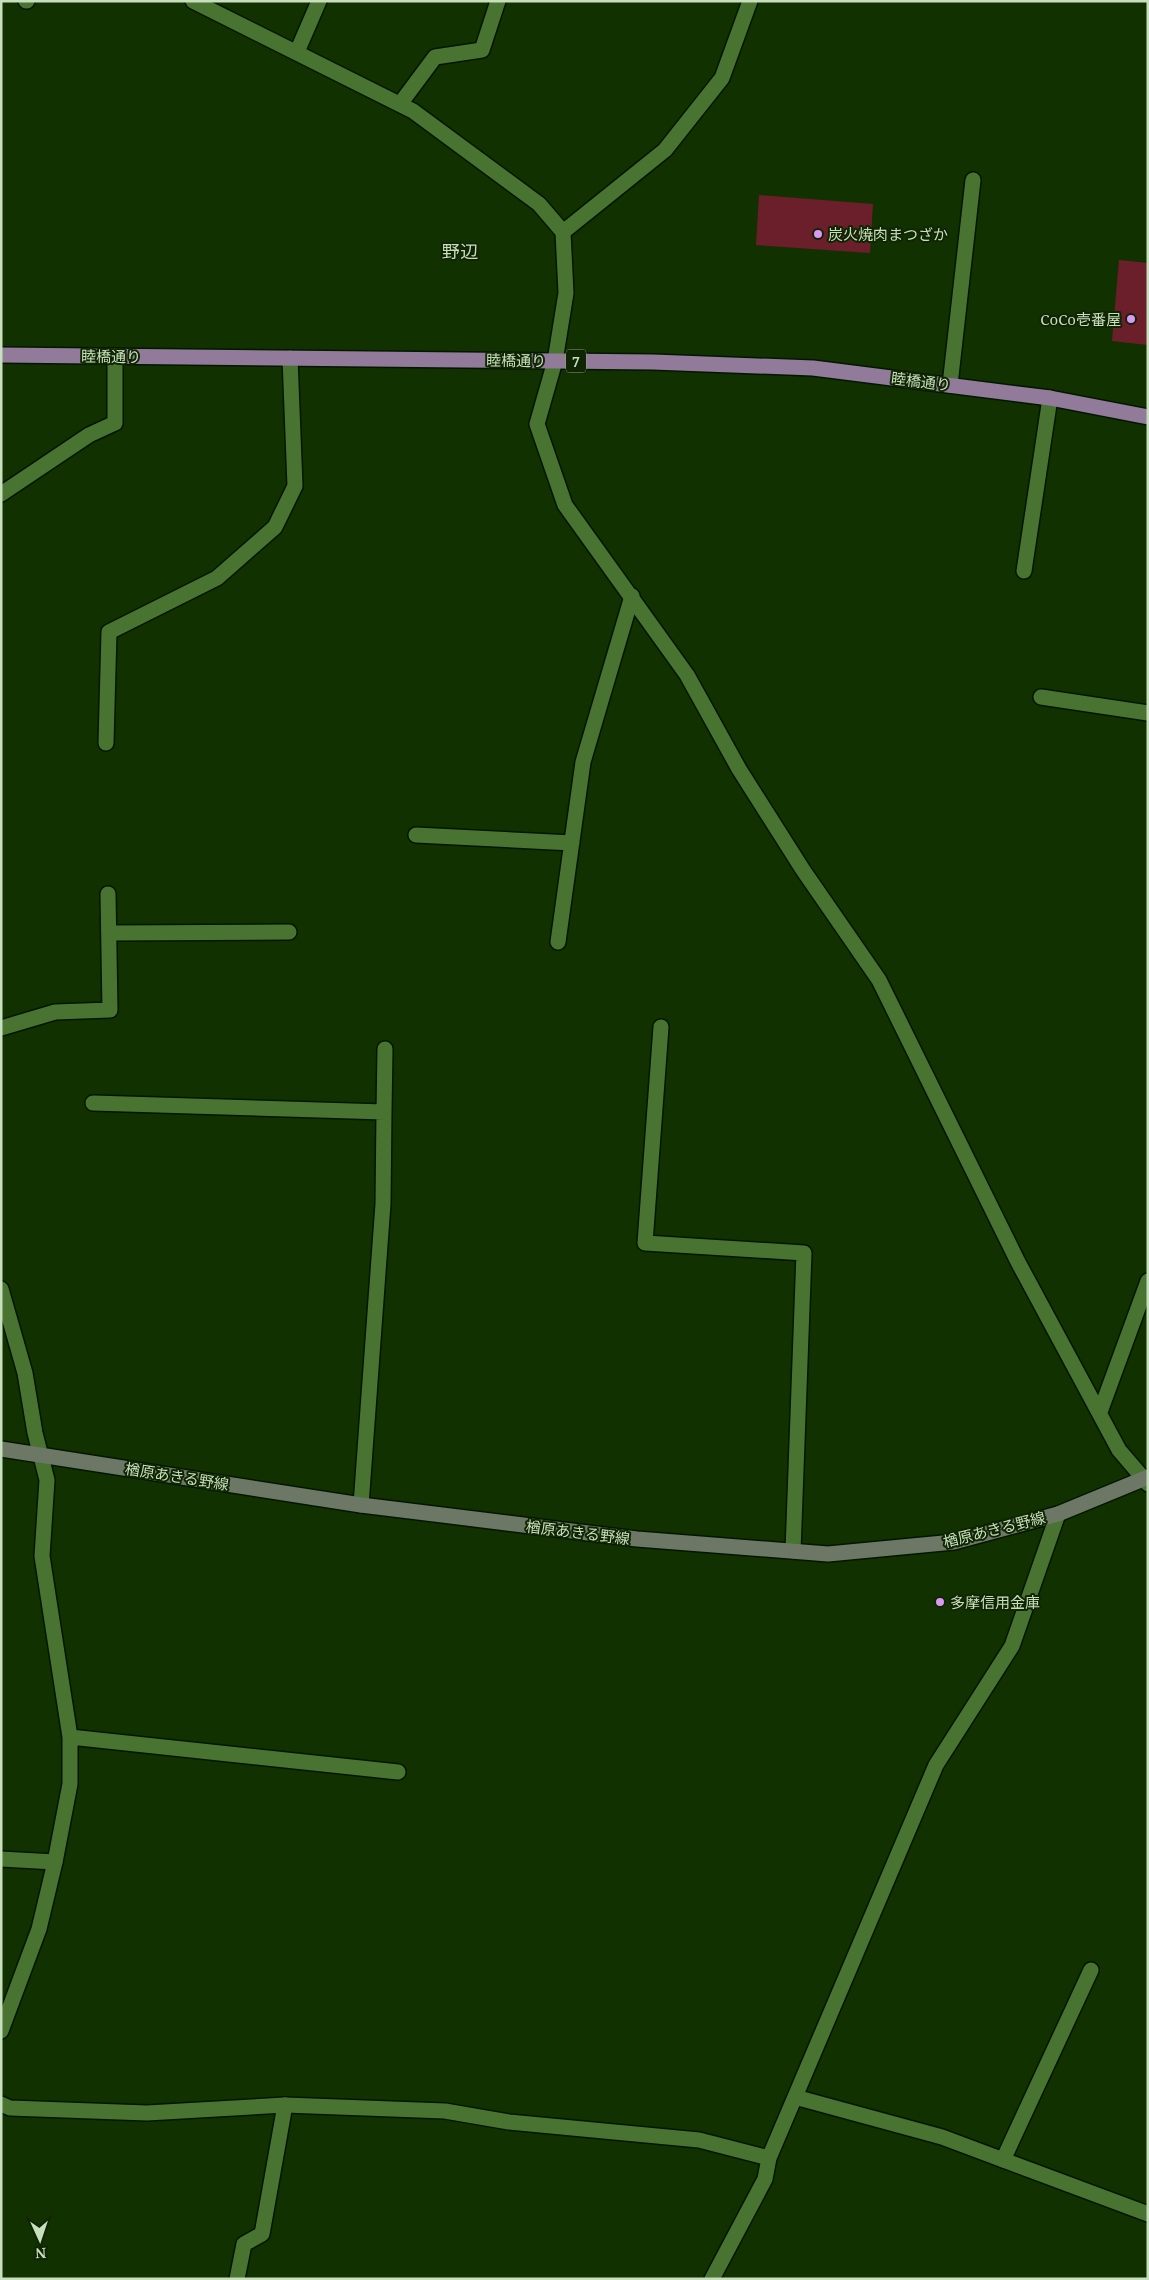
<svg xmlns="http://www.w3.org/2000/svg" width="1149" height="2280" font-family="'Noto Serif','Noto Sans JP',serif">
	<style>
		.building { fill: #6b1f2b }
		.lines { fill: none; stroke-linecap: round; stroke-linejoin: round }
		.lane-casing { stroke: #031700; stroke-width: 18 }
		.street-casing { stroke: #031700; stroke-width: 18 }
		.secondary-casing { stroke: #031700; stroke-width: 18 }
		.primary-casing { stroke: #031700; stroke-width: 18 }
		.lane { stroke: #487330; stroke-width: 15 }
		.street { stroke: #487330; stroke-width: 15 }
		.secondary { stroke: #6d7765; stroke-width: 15 }
		.primary { stroke: #927a9a; stroke-width: 15 }
		.poi-dot { fill: #db99f5; stroke: #102503; stroke-width: 2 }
		.labels { text-anchor: middle; dominant-baseline: central; stroke-width: 4; stroke-linejoin: round; paint-order: stroke }
		.shield { fill: #102503; stroke: #90a784; stroke-width: 1 }
		.shield-label { font-size: 14px; font-weight: bold; fill: #c7dfbc }
		.poi-label { font-size: 15px; fill: #c7dfbc; stroke: #102503; text-anchor: start }
		.street-label { font-size: 15px; fill: #c7dfbc; stroke: #102503 }
		.quarter-label { font-size: 18px; fill: #c7dfbc; stroke: #102503 }
	</style>
	<rect width="100%" height="100%" fill="#123100"/>
	<path class="building" d="M759,195l114,9 -3,49 -114,-8z
		M1119,260l29,3v82l-36,-4z"/>
	<g class="lines">
		<g class="lane-casing">
			<path id="lane" d="M26,1h1
				M297,52l22,-51
				M400,104l35,-47 47,-7 16,-49
				M950,385l23,-205
				M1024,571l26,-173
				M1041,697l107,16
				M416,835l156,8
				M558,942l25,-180 49,-166
				M1,1859l54,3
				M1003,2160l88,-190
				M237,2279l7,-35 18,-10 23,-129"/>
		</g>
		<g class="street-casing">
			<path id="street" d="M193,1l220,110 126,93 24,28 3,61 -11,68 -18,63 28,81 122,170 52,94 64,101 76,110 139,282 101,188 29,34
				M563,232l102,-82 57,-72 28,-77
				M1,494l88,-59 26,-12v-67
				M106,743l3,-111 108,-54 58,-51 20,-41 -5,-128
				M109,933l180,-1
				M661,1027l-16,216 159,10 -11,298
				M1,1028l54,-16 55,-2 -2,-116
				M93,1103l291,9 -1,92 -22,301
				M384,1112l1,-63
				M1,1289l24,84 10,60 12,47 -5,76 28,181v47l-15,78 -16,67 -38,102
				M1100,1412l48,-131
				M70,1737l328,35
				M795,2097l147,40 206,77
				M1,2104l9,4 137,5 138,-8 160,6 64,11 190,18 70,18 -4,21 -53,100
				M769,2158l167,-393 76,-119 46,-132"/>
		</g>
		<g class="secondary-casing">
			<path id="secondary" d="M1,1449l360,56 276,34 191,15 126,-12 104,-28 90,-37"/>
		</g>
		<g class="primary-casing">
			<path id="primary" d="M1,355l652,7 160,6 237,30 98,19"/>
		</g>
		<use href="#lane" class="lane"/>
		<use href="#street" class="street"/>
		<use href="#secondary" class="secondary"/>
		<use href="#primary" class="primary"/>
	</g>
	<g class="poi-dot">
		<circle cx="818" cy="234" r="5"/>
		<circle cx="1131" cy="319" r="5"/>
		<circle cx="940" cy="1602" r="5"/>
	</g>
	<g class="labels">
		<rect class="shield" x="566" y="349.5" width="20" height="23" rx="4"/>
		<g class="shield-label">
			<text x="576" y="361">7</text>
		</g>
		<g class="poi-label">
			<text x="828" y="234">炭火焼肉まつざか</text>
			<text x="1121" y="319" text-anchor="end">CoCo壱番屋</text>
			<text x="950" y="1602">多摩信用金庫</text>
		</g>
		<g class="street-label">
			<text transform="translate(111 356) rotate(1)">睦橋通り</text>
			<text transform="translate(516 360) rotate(1)">睦橋通り</text>
			<text transform="translate(921 381) rotate(7)">睦橋通り</text>
			<text transform="translate(177 1476) rotate(9)">楢原あきる野線</text>
			<text transform="translate(994 1529) rotate(-14)">楢原あきる野線</text>
			<text transform="translate(578 1532) rotate(7)">楢原あきる野線</text>
		</g>
		<g class="quarter-label">
			<text x="460" y="251">野辺</text>
		</g>
	</g>
	<rect width="1149" height="2280" fill="none" stroke="#c7dfbc" stroke-width="5"/>
	<g transform="translate(40 2240) rotate(177)" stroke="#102503" stroke-width="4" paint-order="stroke">
	<path d="M0-4L9 19L0 12L-9 19Z" fill="#c7dfbc"/>
	<text y="-8" font-size="14" font-weight="bold" text-anchor="middle" fill="#c7dfbc">N</text>
	</g>
</svg>
